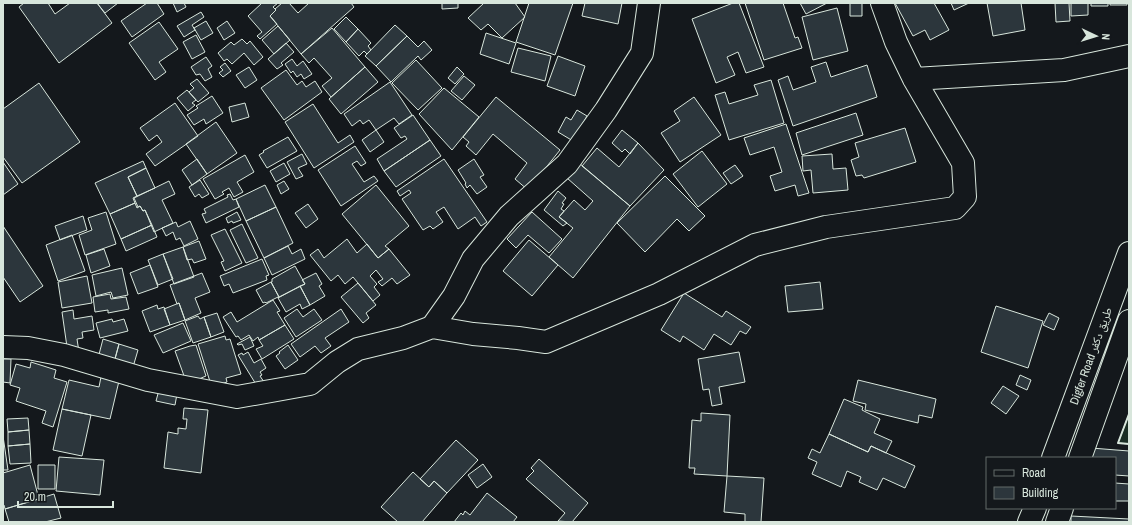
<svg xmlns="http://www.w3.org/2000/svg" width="1132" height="525" font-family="'Archivo Narrow','Noto Naskh Arabic',sans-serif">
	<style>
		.green { fill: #1a2d24; stroke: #939e99 }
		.building { fill: #2c363c; stroke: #d8e6dc }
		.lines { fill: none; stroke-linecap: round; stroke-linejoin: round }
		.minor-casing { stroke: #d8e6dc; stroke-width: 24 }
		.tertiary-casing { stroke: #d8e6dc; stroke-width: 24 }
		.minor { stroke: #14181c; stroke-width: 22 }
		.tertiary { stroke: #14181c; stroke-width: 22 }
		.wall { stroke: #d8e6dc; stroke-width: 2 }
		.labels { text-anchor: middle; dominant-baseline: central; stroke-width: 3; stroke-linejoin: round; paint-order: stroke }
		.street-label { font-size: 12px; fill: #d8e6dc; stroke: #14181c }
	</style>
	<rect width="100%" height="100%" fill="#14181c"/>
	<path class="green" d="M1129,414v30l-11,-1z"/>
	<path class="building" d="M24,3h24l7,11 15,-11h27l15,20 -53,40 -40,-56z
		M97,3h21l-13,10z
		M147,3h10l7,11 -32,23 -11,-16z
		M173,3h11l2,4 -9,5z
		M262,3h16l-5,4 3,3 -6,6 7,8 -17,15 -3,-3 5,-4 -14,-16z
		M282,3h7l9,10 11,-10h42l3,4 -53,47 -31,-38 6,-6 -1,-1z
		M442,3h16v5l-16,1z
		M484,3h31l10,14 -23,21 -14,-14 -7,6 -13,-12z
		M529,3h44l-18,52 -39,-13z
		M585,3h37l-4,21 -36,-8z
		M733,3h6l25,64 -18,6 -8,-21 -11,5 8,18 -19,8 -24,-64z
		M745,3h38l12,35 3,-1 4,11 -38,12z
		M800,3h27l-21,11z
		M850,3h12v13h-12z
		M895,3h39l15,27 -19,10 -5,-10 -12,6z
		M951,3h18l-15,7z
		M987,3h34l4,27 -32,6z
		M1055,3h14l1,18 -14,1z
		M1071,3h17v12l-17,1z
		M1091,3h17v3h-17z
		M1110,3h17v2h-17z
		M837,8l11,43 -35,9 -11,-43z
		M201,12l3,5 -12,8 3,5 -11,7 -7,-11z
		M346,17l12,12 -12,13 -12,-13z
		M206,21l7,12 -12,7 -7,-12z
		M227,21l8,12 -11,7 -7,-12z
		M159,22l19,27 -19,13 7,10 -11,8 -26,-37z
		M395,25l12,11 -31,30 -11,-10z
		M278,26l12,14 -16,14 -12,-14z
		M332,28l33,39 -34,30 -9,-11 10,-8 -18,-20 -5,5 -8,-9z
		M358,29l13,14 -3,3 3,4 -4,4 -3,-3 -5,5 -13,-14z
		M486,33l30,10 -7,21 -29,-10z
		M196,35l9,17 -13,7 -9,-17z
		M407,36l11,11 6,-6 8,9 -11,10 -3,-4 -27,26 -15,-16z
		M242,39l5,5 3,-3 13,16 -9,8 -10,-12 -12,11 -5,-5 -3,2 -6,-8 13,-11 3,3z
		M286,43l8,9 -13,11 2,2 -6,4 -9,-10z
		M518,48l33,8 -6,25 -34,-9z
		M558,56l27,10 -10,30 -28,-10z
		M206,57l6,9 -4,3 4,8 -7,4 -5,-7 -4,1 -5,-8z
		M292,59l5,7 6,-5 9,13 -8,5 -3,-5 -4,3 -4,-6 -2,2 -6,-9z
		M416,60l26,28 -24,22 -26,-27z
		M826,62l5,15 36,-12 10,32 -84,29 -15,-46 10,-4 5,14 23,-8 -5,-15z
		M225,63l6,8 -8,6 -4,-4 4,-3 -3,-3z
		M249,67l8,13 -12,8 -9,-13z
		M365,67l13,15 -37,32 -12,-15z
		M457,67l7,7 -9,10 -7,-6z
		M286,70l11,15 5,-4 4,6 9,-6 7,11 -38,28 -23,-32z
		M464,76l11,9 -13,15 -11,-9z
		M197,79l12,14 -11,9 -9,-10 5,-4 -4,-4z
		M771,80l13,43 -55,17 -14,-45 10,-3 4,12 29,-9 -4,-10z
		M390,82l22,33 -13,9 -5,-6 -18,12 -7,-10 -6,4 -3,-4 -8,6 -8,-12z
		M39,83l41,59 -58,41 -19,-26v-48z
		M444,88l35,29 -27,33 -33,-36z
		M187,90l9,10 -4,3 3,2 -7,6 -11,-13z
		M212,96l11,17 -17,11 -2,-5 -10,6 -7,-10 11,-7 -2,-2z
		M496,97l64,53 -32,40 -13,-11 12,-16 -34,-29 -17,21 -10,-9 3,-4 -6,-5z
		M694,97l27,38 -41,27 -19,-29 19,-12 -6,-10z
		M175,103l23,33 -43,30 -9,-12 16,-12 -5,-7 -8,6 -9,-13z
		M245,103l4,14 -17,5 -3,-15z
		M313,104l25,39 12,-8 4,7 -40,26 -29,-46z
		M577,110l10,6 -14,25 -15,-9 8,-15 5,3z
		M856,113l7,22 -61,20 -6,-22z
		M413,115l17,25 -46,31 -7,-12 30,-20 -2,-3 -4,2 -7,-10z
		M216,122l21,31 -30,21 -21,-30z
		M786,124l23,69 -11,3 -3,-11 -20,6 -5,-15 12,-4 -8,-25 -24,8 -6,-17z
		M905,128l11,34 -52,16 -2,-3 -6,1 -5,-16 8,-3 -4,-14z
		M376,130l8,12 -14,10 -8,-12z
		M622,130l16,13 -8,11 -5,-5 -3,3 -10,-9z
		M288,137l9,14 -30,17 -8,-13 5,-3 -1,-1z
		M430,140l11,16 -45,31 -12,-16z
		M638,143l26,27 -34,36 -48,-40 15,-18 22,19z
		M355,146l11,17 -5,3 -4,-5 -5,3 12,18 10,-6 4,5 -37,25 -23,-36z
		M702,151l25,33 -29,23 -25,-33z
		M302,154l5,10 -9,4 5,8 -7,3 -9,-17z
		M832,154l1,15 13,-1 2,22 -35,3 -2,-23 -8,1 -1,-15z
		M245,155l9,17 -17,10 6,10 -9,5 -5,-9 -7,4 2,2 -9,5 -12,-20z
		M197,159l10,15 -15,11 -10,-15z
		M444,159l43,63 -6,4 -6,-9 -17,12 -14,-22 -8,5 7,10 -10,7 -3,-3 -7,4 -21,-31 9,-6 -2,-3 -9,6 -3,-5z
		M474,159l10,16 -4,2 7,10 -10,7 -7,-9 -3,3 -2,-4 1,-1 -8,-13z
		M143,161l3,7 -18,9 9,19 -4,2 2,5 -25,11 -15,-31z
		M3,162l15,22 -15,11z
		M284,163l6,11 -14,8 -6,-11z
		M579,163l51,43 -57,72 -24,-21 24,-29 -14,-11 15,-17 11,10 8,-9 -26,-23z
		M735,165l8,11 -12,8 -8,-11z
		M146,168l9,20 -18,8 -9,-19z
		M665,176l40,40 -16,15 -12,-12 -32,33 -28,-29z
		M200,180l9,14 -7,4 -3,-4 -4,3 -6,-10z
		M169,181l6,13 -13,6 11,23 -19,9 -9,-22 -2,1 -3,-5 -2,1 -4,-9z
		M284,181l5,8 -8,5 -4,-9z
		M265,185l11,22 -30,14 -10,-22z
		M376,185l33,41 -24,20 4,3 -11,9 -36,-44z
		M558,191l8,7 -4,5 2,1 -3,5 3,2 -5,6 8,6 -4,3 -19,-16z
		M230,194l3,6 3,-1 3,8 -33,16 -4,-9 4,-1 -2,-4 24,-12 -1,-2z
		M135,203l2,5 3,-2 3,5 2,-1 7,15 -31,14 -11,-25z
		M308,204l10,15 -12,9 -11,-15z
		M276,207l17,36 -29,15 -18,-37z
		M106,212l10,32 -31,11 -6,-20 13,-5 -4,-12z
		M237,212l4,8 -8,3 -1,-2 -4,2 -2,-5z
		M532,212l30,27 -13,14 -21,-18 -12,13 -9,-9z
		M83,216l4,14 -27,10 -5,-14z
		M190,221l8,18 -14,7 -4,-8 -4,2 -3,-8 -7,4 -4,-8 14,-6 2,5z
		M242,224l16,34 -12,5 -16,-33z
		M152,225l5,12 -31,14 -5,-12z
		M3,226l40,60 -23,16 -17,-25z
		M225,229l17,34 -17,8 -4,-9 3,-1 -13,-26z
		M72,235l13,36 -27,10 -12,-36z
		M347,239l10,14 10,-9 11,14 11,-9 21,26 -13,9 -5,-6 -10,8 -4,-4 5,-3 -7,-9 -6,6 7,8 -3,3 6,8 -7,6 -20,-24 -8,7 -7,-9 -7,6 -21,-26 8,-6 6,9z
		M529,240l29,25 -26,31 -29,-25z
		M199,241l7,18 -12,4 -2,-4 -5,1 -4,-13z
		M288,246l4,8 9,-5 4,10 -33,16 -8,-17z
		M183,247l11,30 -20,7 -11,-30z
		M104,249l6,17 -19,7 -5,-18z
		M163,254l10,25 -15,6 -10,-25z
		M262,259l7,16 -3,1 1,4 -34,13 -4,-9 -5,2 -4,-10z
		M150,265l8,22 -20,7 -8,-21z
		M295,266l10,18 -26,13 -8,-15h1v-3z
		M122,268l6,27 -15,3 -2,-6 -15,4 -4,-21z
		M202,273l8,19 -15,6 6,15 -16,7 -6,-17 -2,1 -7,-19z
		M316,273l6,11 -3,2 6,10 -15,9 -10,-19 5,-2 -3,-4z
		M87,276l5,27 -30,5 -4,-26z
		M271,282l8,15 -1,1v-1l-12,6 -1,-1 -2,1 -7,-13z
		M820,282l3,27 -35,3 -3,-26z
		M358,283l18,22 -10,8 3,5 -6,5 -22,-26z
		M300,286l10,19 -8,4 -2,-5 -14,8 -8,-14z
		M684,293l38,24 4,-6 25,16 -5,7 -6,-3 -9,14 -17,-11 -10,16 -21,-14 -3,6 -19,-12z
		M110,294l1,5 15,-2 3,12 -21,4v-3l-13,2 -2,-15z
		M273,300l7,11 -3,1 8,13 -26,15 -1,-3 -5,4 -4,-6 -8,5 -3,-4 -2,1 -13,-20 8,-5 6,10z
		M179,303l6,17 -15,5 -6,-16z
		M157,305l1,4 6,-2 6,18 -20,7 -8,-21z
		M996,306l47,15 -15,47 -47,-16z
		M297,309l6,8 11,-8 8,11 -26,17 -12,-19z
		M341,309l8,13 -24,16 6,8 -10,7 -6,-7 -15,11 -9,-13z
		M73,310l1,9 18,-3 2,14 -12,2 1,6 -6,1 2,13 -11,2 -6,-42z
		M217,313l7,19 -13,5 -7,-20z
		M1049,313l10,5 -5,12 -11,-5z
		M198,316l2,3 4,-2 7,20 -18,6 -8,-22z
		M112,319l1,3 11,-3 4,12 -28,7 -4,-15z
		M183,323l8,18 -28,12 -9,-18z
		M285,325l9,14 -32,20 -6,-10 7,-3 -4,-6z
		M225,336l1,4 4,-1 11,35 -15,4 1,4 -9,3 -5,6 -15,-47z
		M250,337l4,9 -9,4 -3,-6 -4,1 -1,-1z
		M103,339l16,5 -6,23 -16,-5z
		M119,344l19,6 -5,17 -19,-5z
		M196,345l10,31 -19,8 -12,-33 15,-5z
		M288,345l10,15 -13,9 -9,-13 4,-3 -1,-1z
		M248,352l6,11 7,-4 5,9 -6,4 2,3 -2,1 4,6 -7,4 -19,-31 4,-2 1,2z
		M739,352l6,30 -26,5 3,17 -10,2 -3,-17 -6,1 -5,-31z
		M3,359h8l-1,24 -7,-1z
		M31,362l25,8 -2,8 13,4 -14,45 -11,-4 4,-12 -30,-10 4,-13 -10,-3 6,-21 14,4z
		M1020,375l11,5 -4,10 -11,-5z
		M101,377l18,4 -9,38 -48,-10 7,-29 30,7z
		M858,380l78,19 -4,19 -13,-3 -1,8 -53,-13 1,-6 -13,-3z
		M1003,386l16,10 -13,18 -15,-11z
		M159,390l18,4 -2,11 -19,-4z
		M844,399l19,8 -1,3 18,9 -6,14 18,8 -6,12 -15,-7 -3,6 -39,-18z
		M184,408l24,2 -7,63 -37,-5 4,-36 10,2v-6l8,1 1,-10h-4z
		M62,409l29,6 -9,41 -29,-6z
		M701,413l29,2 -3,61 -33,-2 1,-6h-6l3,-48 9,1z
		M28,418l1,12 -21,2 -1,-13z
		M29,430l1,14 -22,2v-14z
		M829,434l39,18 3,-6 44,20 -10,22 -22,-10 -6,12 -18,-8 2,-5 -14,-6 -6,16 -29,-13 5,-12 -9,-4 4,-9 8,4z
		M3,436l5,34h-5z
		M456,440l22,20 -31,33 -13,-12 -5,6 -9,-8z
		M30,444l1,19 -21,1 -2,-18z
		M1091,448l38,3v25l-14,-1v-17h-24z
		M59,457l45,3 -4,35 -44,-4z
		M539,459l49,44 -16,19 -14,-1 7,-8 -39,-34 8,-8 -3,-3z
		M483,464l9,13 -15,11 -9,-13z
		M30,465l9,34 -34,10 -1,-4h-1v-32z
		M38,465h17v24h-17z
		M413,472l16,15 5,-6 13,12 -25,29h-24l-17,-15z
		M727,476l37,2 -3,44h-16v-8l-21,-2z
		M1115,483l14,1v17h-14z
		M487,493l30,24 -4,5h-59l7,-9 2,2 2,-4 5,4z
		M54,494l7,24 -16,4h-36l-4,-13z
		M1071,516l58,3v3h-58z"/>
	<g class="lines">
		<g class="minor-casing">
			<path id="minor" d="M914,79l150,-9 65,-14
				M432,327l41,7 45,4 28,4 113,-48 96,-49 71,-18 129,-19 10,-11 -2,-34 -49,-84 -18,-37 -14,-39
				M3,347l25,1 36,7 84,25 89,17 73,-13 27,-22 21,-13 45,-11 29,-11 22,-31 19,-37 36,-43 58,-52 39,-54 36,-57 7,-50"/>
		</g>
		<g class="tertiary-casing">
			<path id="tertiary" d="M1053,458l76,-205
				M1080,458l49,-137
				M1029,522l6,-14
				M1057,522l5,-14"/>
		</g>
		<use href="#minor" class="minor"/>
		<use href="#tertiary" class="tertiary"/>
		<path class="wall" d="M1129,414l-11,29 11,1"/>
	</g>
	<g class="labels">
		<g class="street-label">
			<text transform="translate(1091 356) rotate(-70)">Digfer Road طريق دكفر</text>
		</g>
	</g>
	<rect width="1132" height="525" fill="none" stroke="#d8e6dc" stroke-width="8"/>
	<rect x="986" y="457" width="130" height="52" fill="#14181c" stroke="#626a69"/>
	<rect x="994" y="470" width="20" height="6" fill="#14181c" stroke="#626a69"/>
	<text x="1022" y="477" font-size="12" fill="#d8e6dc">Road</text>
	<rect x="994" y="487" width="20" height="12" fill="#2c363c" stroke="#626a69"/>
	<text x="1022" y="497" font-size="12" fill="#d8e6dc">Building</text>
	<g transform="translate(1096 36) rotate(94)" stroke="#14181c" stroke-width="3" paint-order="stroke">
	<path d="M0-3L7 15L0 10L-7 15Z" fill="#d8e6dc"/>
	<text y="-6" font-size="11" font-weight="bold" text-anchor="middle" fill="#d8e6dc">N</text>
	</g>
	<path d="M18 501v6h95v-6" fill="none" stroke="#d8e6dc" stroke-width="2"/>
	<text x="24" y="501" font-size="12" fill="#d8e6dc" stroke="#14181c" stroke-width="3" paint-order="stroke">20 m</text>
</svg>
